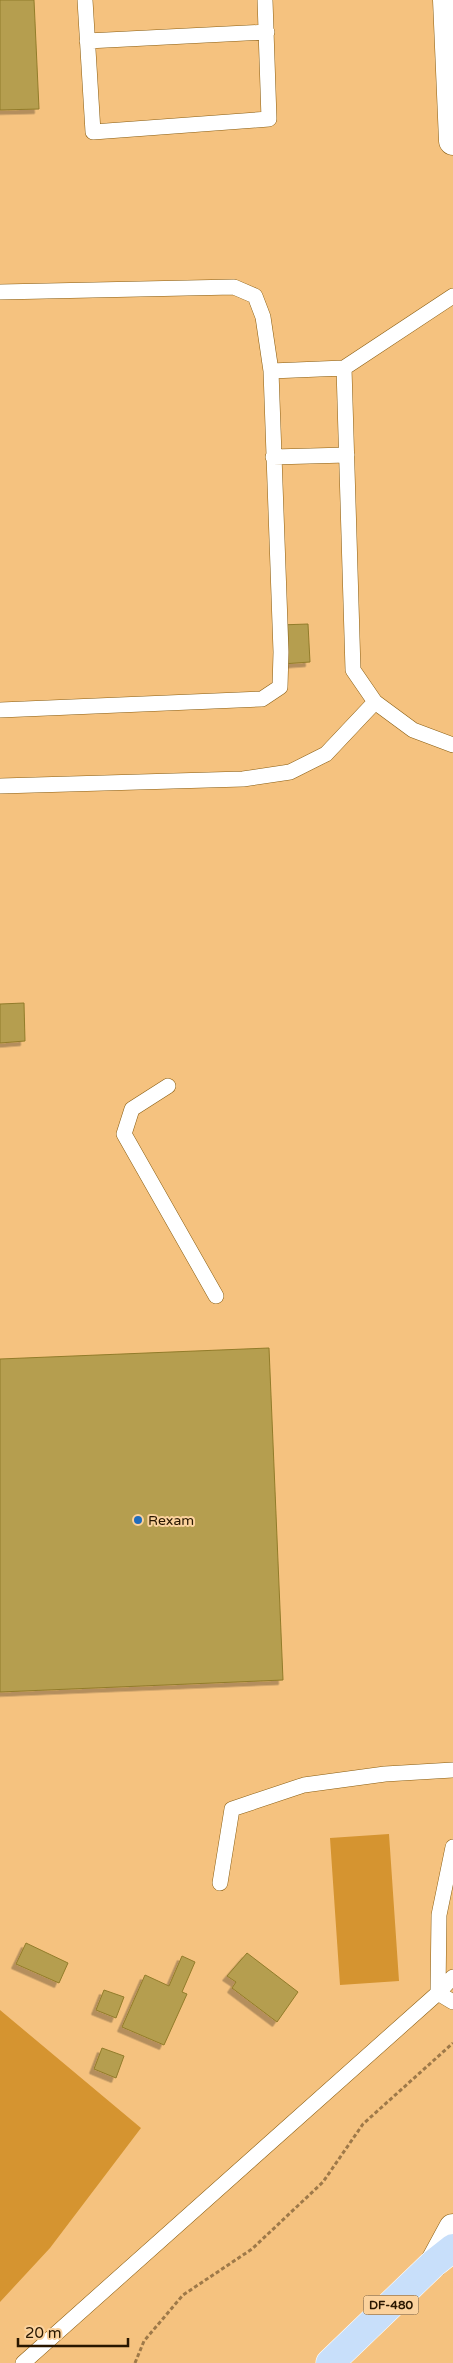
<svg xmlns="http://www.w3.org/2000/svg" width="453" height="2363" font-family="'Varela Round',sans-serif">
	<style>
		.green { fill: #d59430 }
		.building { fill: #b59e4f; stroke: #927c2a; filter: url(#shadow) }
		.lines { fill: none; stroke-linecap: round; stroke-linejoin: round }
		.lane-casing { stroke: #895c0f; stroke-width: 16 }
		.secondary-casing { stroke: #895c0f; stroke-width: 29 }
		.primary-casing { stroke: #fff; stroke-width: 29 }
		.path { stroke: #9e7949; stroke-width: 3; stroke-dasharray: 4 2.5; stroke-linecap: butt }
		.lane { stroke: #fff; stroke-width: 15 }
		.secondary { stroke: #fff; stroke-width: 28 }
		.primary { stroke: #c8dffa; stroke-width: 28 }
		.poi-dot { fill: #216cbb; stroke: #fbd29d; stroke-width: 2 }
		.labels { text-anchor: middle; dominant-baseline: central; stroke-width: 4; stroke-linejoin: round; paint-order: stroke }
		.shield { fill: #fbd29d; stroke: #684f2f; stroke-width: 1 }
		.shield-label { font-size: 12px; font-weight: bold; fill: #291700 }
		.poi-label { font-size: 14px; fill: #291700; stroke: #fbd29d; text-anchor: start }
	</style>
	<defs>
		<filter id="shadow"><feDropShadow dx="-4.5" dy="4.5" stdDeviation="0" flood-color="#0004"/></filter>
	</defs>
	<rect width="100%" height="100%" fill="#f5c27f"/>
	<path class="green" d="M389,1834l10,147 -59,4 -10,-147z
		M0,2010l141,118 -91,120 -50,54z"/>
	<path class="building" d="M0,0h34l5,109 -39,1z
		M308,624l2,38 -28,2 -3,-39z
		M24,1003l1,38 -25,2v-39z
		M269,1348l14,332 -283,12v-333z
		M26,1943l42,20 -9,20 -43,-19z
		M247,1953l51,39 -21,30 -45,-34 4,-6 -9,-6z
		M182,1956l13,6 -13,30 5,2 -23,51 -42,-18 23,-52 24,11z
		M104,1990l20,7 -8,21 -20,-8z
		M102,2048l22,8 -8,22 -22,-9z"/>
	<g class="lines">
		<g class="lane-casing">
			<path id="lane" d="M85,0l8,132 176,-13 -4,-119
				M87,41l180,-9
				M0,292l234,-5 21,9 8,21 8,54 10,281 -1,35 -18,12 -262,11
				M344,368l9,302 22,32 38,28 40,15
				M271,371l73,-3 109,-72
				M273,457l74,-2
				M0,786l243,-7 47,-7 36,-18 49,-52
				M168,1086l-36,23 -8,25 92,162
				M220,1883l12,-74 72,-24 81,-11 68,-4
				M438,1993l1,-78 14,-68
				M438,1993l15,9
				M23,2363l415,-370 15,-16"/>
		</g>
		<g class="secondary-casing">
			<path id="secondary" d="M447,0l6,141
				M434,2263l19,-35"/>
		</g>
		<g class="primary-casing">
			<path id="primary" d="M330,2363l104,-100 19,-15"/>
		</g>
		<path class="path" d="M135,2363l9,-22 39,-46 69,-46 71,-67 40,-58 90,-81"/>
		<use href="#lane" class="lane"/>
		<use href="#secondary" class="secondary"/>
		<use href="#primary" class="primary"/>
	</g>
	<circle class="poi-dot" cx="138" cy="1520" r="5"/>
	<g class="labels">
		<rect class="shield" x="363.5" y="2295.5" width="55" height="19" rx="4"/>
		<g class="shield-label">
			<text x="391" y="2305">DF-480</text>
		</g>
		<g class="poi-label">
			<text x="148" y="1520">Rexam</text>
		</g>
	</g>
	<path d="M18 2338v8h110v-8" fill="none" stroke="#291700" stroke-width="2.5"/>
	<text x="25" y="2338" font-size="15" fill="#291700" stroke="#fbd29d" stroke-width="4" paint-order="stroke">20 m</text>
</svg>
